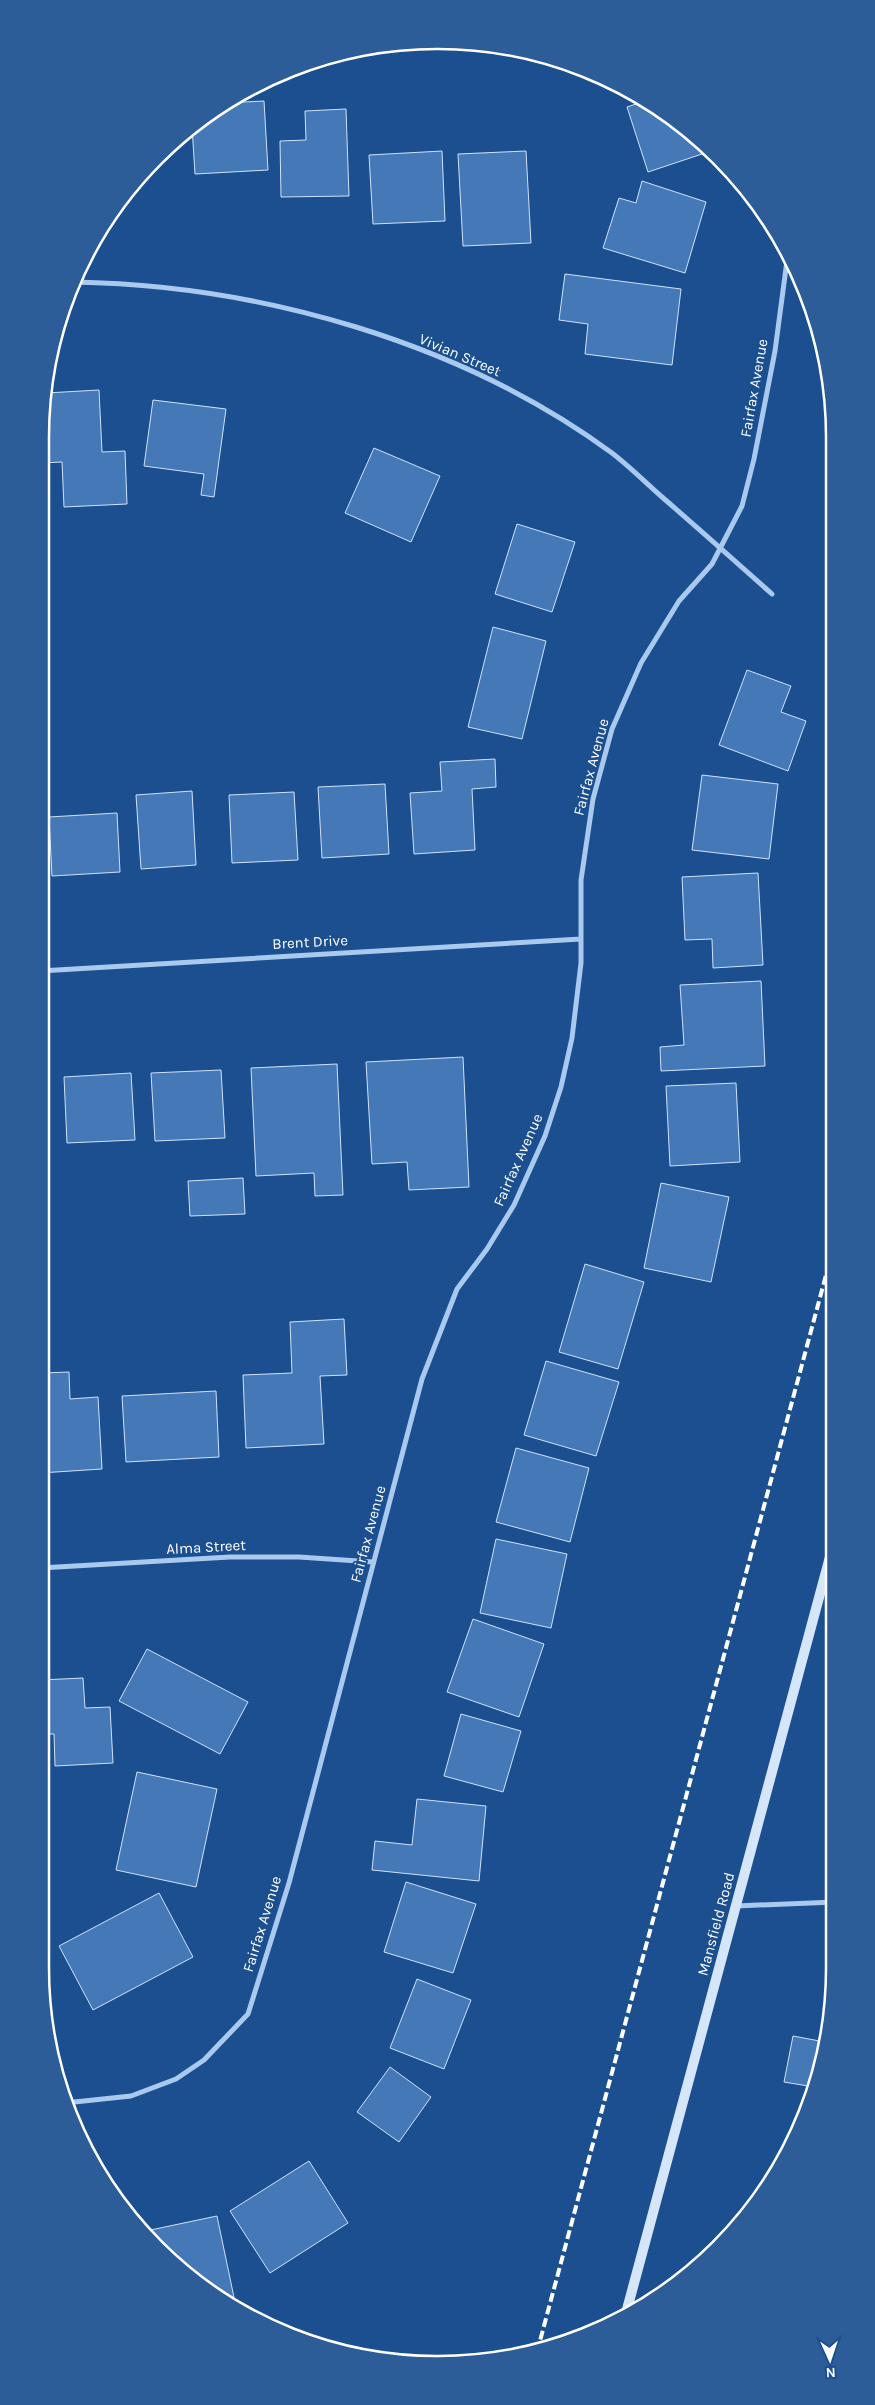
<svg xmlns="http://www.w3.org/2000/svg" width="875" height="2405" font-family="Karla,sans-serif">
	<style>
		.building { fill: #4478b7; stroke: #cfe3fa }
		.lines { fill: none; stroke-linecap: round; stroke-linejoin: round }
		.minor { stroke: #a9c9ee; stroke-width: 5 }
		.secondary { stroke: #d6e6fa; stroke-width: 10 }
		.rail { stroke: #fff; stroke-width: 4; stroke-dasharray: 9 4; stroke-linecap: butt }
		.labels { text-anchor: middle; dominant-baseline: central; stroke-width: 4; stroke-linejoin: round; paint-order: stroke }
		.street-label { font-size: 15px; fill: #fff; stroke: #1b4f8f }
		.rim { fill: none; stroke: #fff; stroke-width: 2.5 }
	</style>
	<rect width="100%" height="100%" fill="#1b4f8f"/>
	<path class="building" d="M264,101l4,69 -73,4 -3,-47 33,-24z
		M645,101l63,51 -60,20 -21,-65z
		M346,109l3,87 -68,1 -1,-56 26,-1 -1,-29z
		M442,151l3,70 -72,3 -4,-69z
		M526,151l5,92 -68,3 -5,-92z
		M642,181l64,21 -21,71 -82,-25 16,-50 17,5z
		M565,274l116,15 -9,76 -87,-11 3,-30 -29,-4z
		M99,390l3,62 23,-1 2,53 -63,3 -2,-45 -22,1v-25l6,-45z
		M153,400l73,9 -12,88 -13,-2 3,-21 -60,-8z
		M374,448l66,28 -29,66 -66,-29z
		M517,524l58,18 -23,70 -57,-18z
		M493,627l53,14 -24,98 -54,-12z
		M747,670l44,16 -10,26 25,9 -18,50 -69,-26z
		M495,759l1,28 -24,2 3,61 -61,4 -4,-61 32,-2 -2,-29z
		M702,775l76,9 -9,75 -77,-9z
		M385,784l4,70 -67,4 -4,-71z
		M192,791l4,74 -55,4 -5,-74z
		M294,792l4,68 -66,3 -3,-68z
		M117,813l3,59 -68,4 -3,-59z
		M758,873l5,92 -50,3 -1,-29 -27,1 -3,-63z
		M761,981l4,85 -104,5 -1,-24 24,-2 -4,-60z
		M463,1057l6,130 -60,3 -2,-28 -35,2 -6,-102z
		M337,1064l6,131 -28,1 -1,-23 -58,3 -5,-108z
		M221,1070l4,68 -70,3 -4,-68z
		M131,1073l4,67 -68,3 -3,-66z
		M40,1080h5l4,81 -9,1z
		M736,1083l4,79 -70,4 -4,-80z
		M243,1178l2,36 -55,2 -2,-35z
		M661,1183l68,14 -18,85 -67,-14z
		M585,1264l59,18 -26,87 -59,-17z
		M344,1319l3,56 -27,1 4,68 -78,4 -3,-73 49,-2 -2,-51z
		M546,1361l73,21 -23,74 -72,-21z
		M69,1372l1,27 28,-2 4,72 -62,4v-76h5l-2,-24z
		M216,1391l3,66 -93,5 -4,-66z
		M516,1448l73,20 -19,74 -74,-20z
		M496,1539l71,15 -16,74 -71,-15z
		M473,1619l71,25 -25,73 -72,-25z
		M147,1649l101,53 -28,52 -101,-53z
		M83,1678l2,30 25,-1 3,56 -58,3 -1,-32h-14v-54z
		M461,1714l60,17 -18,61 -59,-16z
		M137,1772l80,17 -21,98 -80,-17z
		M417,1799l69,7 -7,75 -107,-11 3,-29 37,4z
		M406,1882l70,22 -23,69 -69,-21z
		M159,1893l34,64 -100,53 -34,-64z
		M417,1979l54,21 -27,69 -54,-21z
		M793,2036l32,6 -3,28 -8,17 -30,-5z
		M390,2067l41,30 -32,45 -42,-30z
		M309,2161l39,62 -78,50 -40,-62z
		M217,2216l19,91h-1l-39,-24 -55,-51z"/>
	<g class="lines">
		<path class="minor" d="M73,282c187,3 388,60 539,171 17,13 34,30 50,44 37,32 74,65 110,97
			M40,971l541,-32
			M40,1568l190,-11h69l74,5
			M736,1906l99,-4
			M65,2103l66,-7 45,-17 28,-19 44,-46 41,-131 133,-504 35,-90 30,-40 27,-44 31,-69 16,-49 11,-49 9,-75v-83l12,-81 19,-70 29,-66 38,-62 33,-37 30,-58 12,-47 21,-108 13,-98"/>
		<path class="secondary" d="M626,2313l208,-771"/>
		<path class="rail" d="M537,2352l296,-1103"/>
	</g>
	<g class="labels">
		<g class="street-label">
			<text transform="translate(460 355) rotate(23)">Vivian Street</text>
			<text transform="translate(754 388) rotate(-80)">Fairfax Avenue</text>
			<text transform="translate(591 767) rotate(-75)">Fairfax Avenue</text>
			<text transform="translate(310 942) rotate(-3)">Brent Drive</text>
			<text transform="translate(518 1160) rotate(-66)">Fairfax Avenue</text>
			<text transform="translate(368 1534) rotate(-75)">Fairfax Avenue</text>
			<text transform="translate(206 1547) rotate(-3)">Alma Street</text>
			<text transform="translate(262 1924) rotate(-73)">Fairfax Avenue</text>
			<text transform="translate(716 1924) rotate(-75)">Mansfield Road</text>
		</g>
	</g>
	<path d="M0 0H875V2405H0ZM437 49H438A388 388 0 0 1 826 437V1968A388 388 0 0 1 438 2356H437A388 388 0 0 1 49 1968V437A388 388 0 0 1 437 49Z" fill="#2d5d98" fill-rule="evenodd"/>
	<path class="rim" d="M437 49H438A388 388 0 0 1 826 437V1968A388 388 0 0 1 438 2356H437A388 388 0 0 1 49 1968V437A388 388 0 0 1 437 49Z"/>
	<g transform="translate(830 2360) rotate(177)" stroke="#1b4f8f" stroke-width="4" paint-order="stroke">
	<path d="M0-4L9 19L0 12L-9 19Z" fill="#ffffff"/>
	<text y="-8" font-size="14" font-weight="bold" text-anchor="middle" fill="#ffffff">N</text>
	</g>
</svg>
